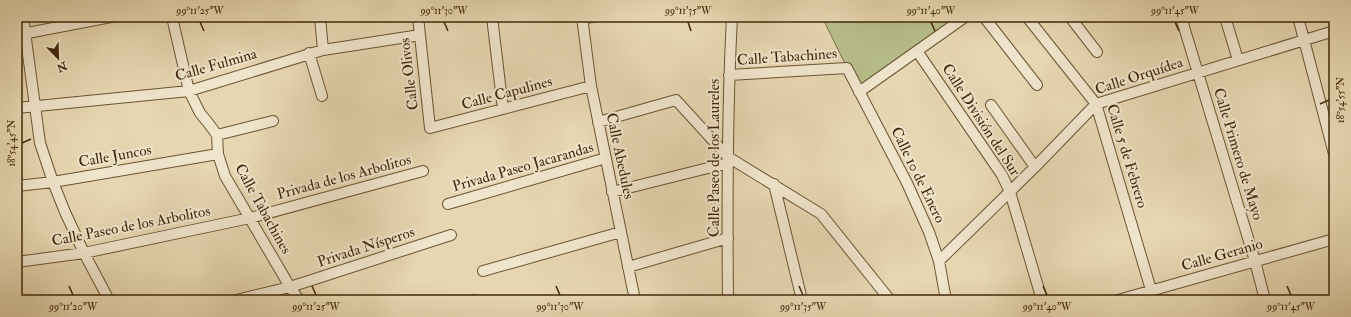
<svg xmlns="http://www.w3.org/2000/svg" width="1351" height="317" font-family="'IM FELL Double Pica',serif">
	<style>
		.green { fill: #b6bd8b; stroke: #7c724a }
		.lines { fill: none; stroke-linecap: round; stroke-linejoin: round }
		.minor-casing { stroke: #6b5432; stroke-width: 12 }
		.minor { stroke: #efe4cc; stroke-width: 10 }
		.ticks { fill: none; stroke: #422808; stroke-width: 1.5 }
		.labels { text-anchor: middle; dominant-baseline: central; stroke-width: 4; stroke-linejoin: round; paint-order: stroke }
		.street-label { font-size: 15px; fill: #422808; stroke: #efe4cc }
		.neatline { fill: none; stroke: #422808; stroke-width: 1.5 }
		.ticks-label { font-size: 10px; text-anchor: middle; fill: #422808 }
	</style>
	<rect width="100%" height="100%" fill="#e6d6b1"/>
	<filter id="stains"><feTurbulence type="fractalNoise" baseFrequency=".005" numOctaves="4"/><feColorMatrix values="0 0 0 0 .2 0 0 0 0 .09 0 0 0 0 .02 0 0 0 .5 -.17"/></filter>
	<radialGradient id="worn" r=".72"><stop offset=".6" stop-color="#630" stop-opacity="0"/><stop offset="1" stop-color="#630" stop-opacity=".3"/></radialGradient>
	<path class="green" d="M822,17h143l-106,75z"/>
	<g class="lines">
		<g class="minor-casing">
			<path id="minor" d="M23,17l17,126 13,39 12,30 19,41 25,47
				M172,17l17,74 11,22 9,11 8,11 1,19 7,22 65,111 9,13
				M320,17l3,33
				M418,17l12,111 161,-42
				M492,17l11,92
				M582,17l9,69 44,214
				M984,17l53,68
				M1027,17l69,87 58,196
				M1070,17l27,35
				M1181,17l74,244 10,39
				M1225,17l13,43
				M1298,17l36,137
				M583,18l10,-1
				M17,35l94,-18
				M917,51l85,124 8,17 32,108
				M309,53l13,43
				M729,75l118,-7 60,115 22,49 10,29 7,39
				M859,92l106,-75
				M991,105l44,62
				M17,108l172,-17 134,-41 97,-15
				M598,122l78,-22 52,57 93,57 69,86
				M217,135l56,-14
				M774,184l28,116
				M17,186l36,-4 165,-28
				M612,192l116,-29
				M448,204l158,-46
				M939,261l96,-94 61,-63 238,-73
				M17,262l67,-9 166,-35 173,-47
				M628,267l100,-29
				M483,271l138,-39
				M236,300l54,-13 161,-52
				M473,300h1
				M728,300c-1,-94 -1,-189 4,-283
				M1118,300l216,-61"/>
		</g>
		<use href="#minor" class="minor"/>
	</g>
	<path class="ticks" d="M200,22l4,9M444,22l4,9M688,22l3,9M931,22l4,9M1175,22l4,9M1320,104l9,-4M22,143l9,-4M69,286l4,9M312,286l4,9M556,286l4,9M799,286l4,9M1043,286l4,9M1287,286l4,9"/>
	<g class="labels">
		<g class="street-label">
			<text transform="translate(787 57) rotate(-4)">Calle Tabachines</text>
			<text transform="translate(216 65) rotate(-16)">Calle Fulmina</text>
			<text transform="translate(409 74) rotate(-97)">Calle Olivos</text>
			<text transform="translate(1139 76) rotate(-18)">Calle Orquídea</text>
			<text transform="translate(507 93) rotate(-15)">Calle Capulines</text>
			<text transform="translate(981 120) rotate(57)">Calle División del Sur</text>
			<text transform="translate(1238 154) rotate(73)">Calle Primero de Mayo</text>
			<text transform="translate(115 156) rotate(-10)">Calle Juncos</text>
			<text transform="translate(620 156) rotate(78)">Calle Abedules</text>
			<text transform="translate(1127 156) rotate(73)">Calle 5 de Febrero</text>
			<text transform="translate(714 158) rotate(-90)">Calle Paseo de los Laureles</text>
			<text transform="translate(523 167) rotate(-16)">Privada Paseo Jacarandas</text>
			<text transform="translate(918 175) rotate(64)">Calle 10 de Enero</text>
			<text transform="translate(344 177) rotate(-15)">Privada de los Arbolitos</text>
			<text transform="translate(263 209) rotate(61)">Calle Tabachines</text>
			<text transform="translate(131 226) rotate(-11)">Calle Paseo de los Arbolitos</text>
			<text transform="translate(366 247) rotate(-18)">Privada Nísperos</text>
			<text transform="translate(1222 255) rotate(-16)">Calle Geranio</text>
		</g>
	</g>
	<rect width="1351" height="317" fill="none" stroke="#e6d6b1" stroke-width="44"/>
	<g transform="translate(58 58) rotate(157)" stroke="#efe4cc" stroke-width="3" paint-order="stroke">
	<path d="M0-3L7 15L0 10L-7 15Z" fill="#422808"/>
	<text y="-6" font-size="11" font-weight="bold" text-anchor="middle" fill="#422808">N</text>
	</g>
	<rect x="22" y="22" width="1307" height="273" class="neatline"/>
	<g class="ticks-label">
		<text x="200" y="14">99°11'25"W</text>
		<text x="444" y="14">99°11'30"W</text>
		<text x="688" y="14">99°11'35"W</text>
		<text x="931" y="14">99°11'40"W</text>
		<text x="1175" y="14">99°11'45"W</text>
		<text transform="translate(1340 100) rotate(-90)" y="4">18°54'55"N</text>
		<text transform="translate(11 143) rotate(-90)" y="4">18°54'45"N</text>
		<text x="73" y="310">99°11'20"W</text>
		<text x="316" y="310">99°11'25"W</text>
		<text x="560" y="310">99°11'30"W</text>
		<text x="803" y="310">99°11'35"W</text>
		<text x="1047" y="310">99°11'40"W</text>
		<text x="1291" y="310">99°11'45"W</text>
	</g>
	<rect width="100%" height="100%" filter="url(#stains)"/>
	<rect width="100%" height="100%" fill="url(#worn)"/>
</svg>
